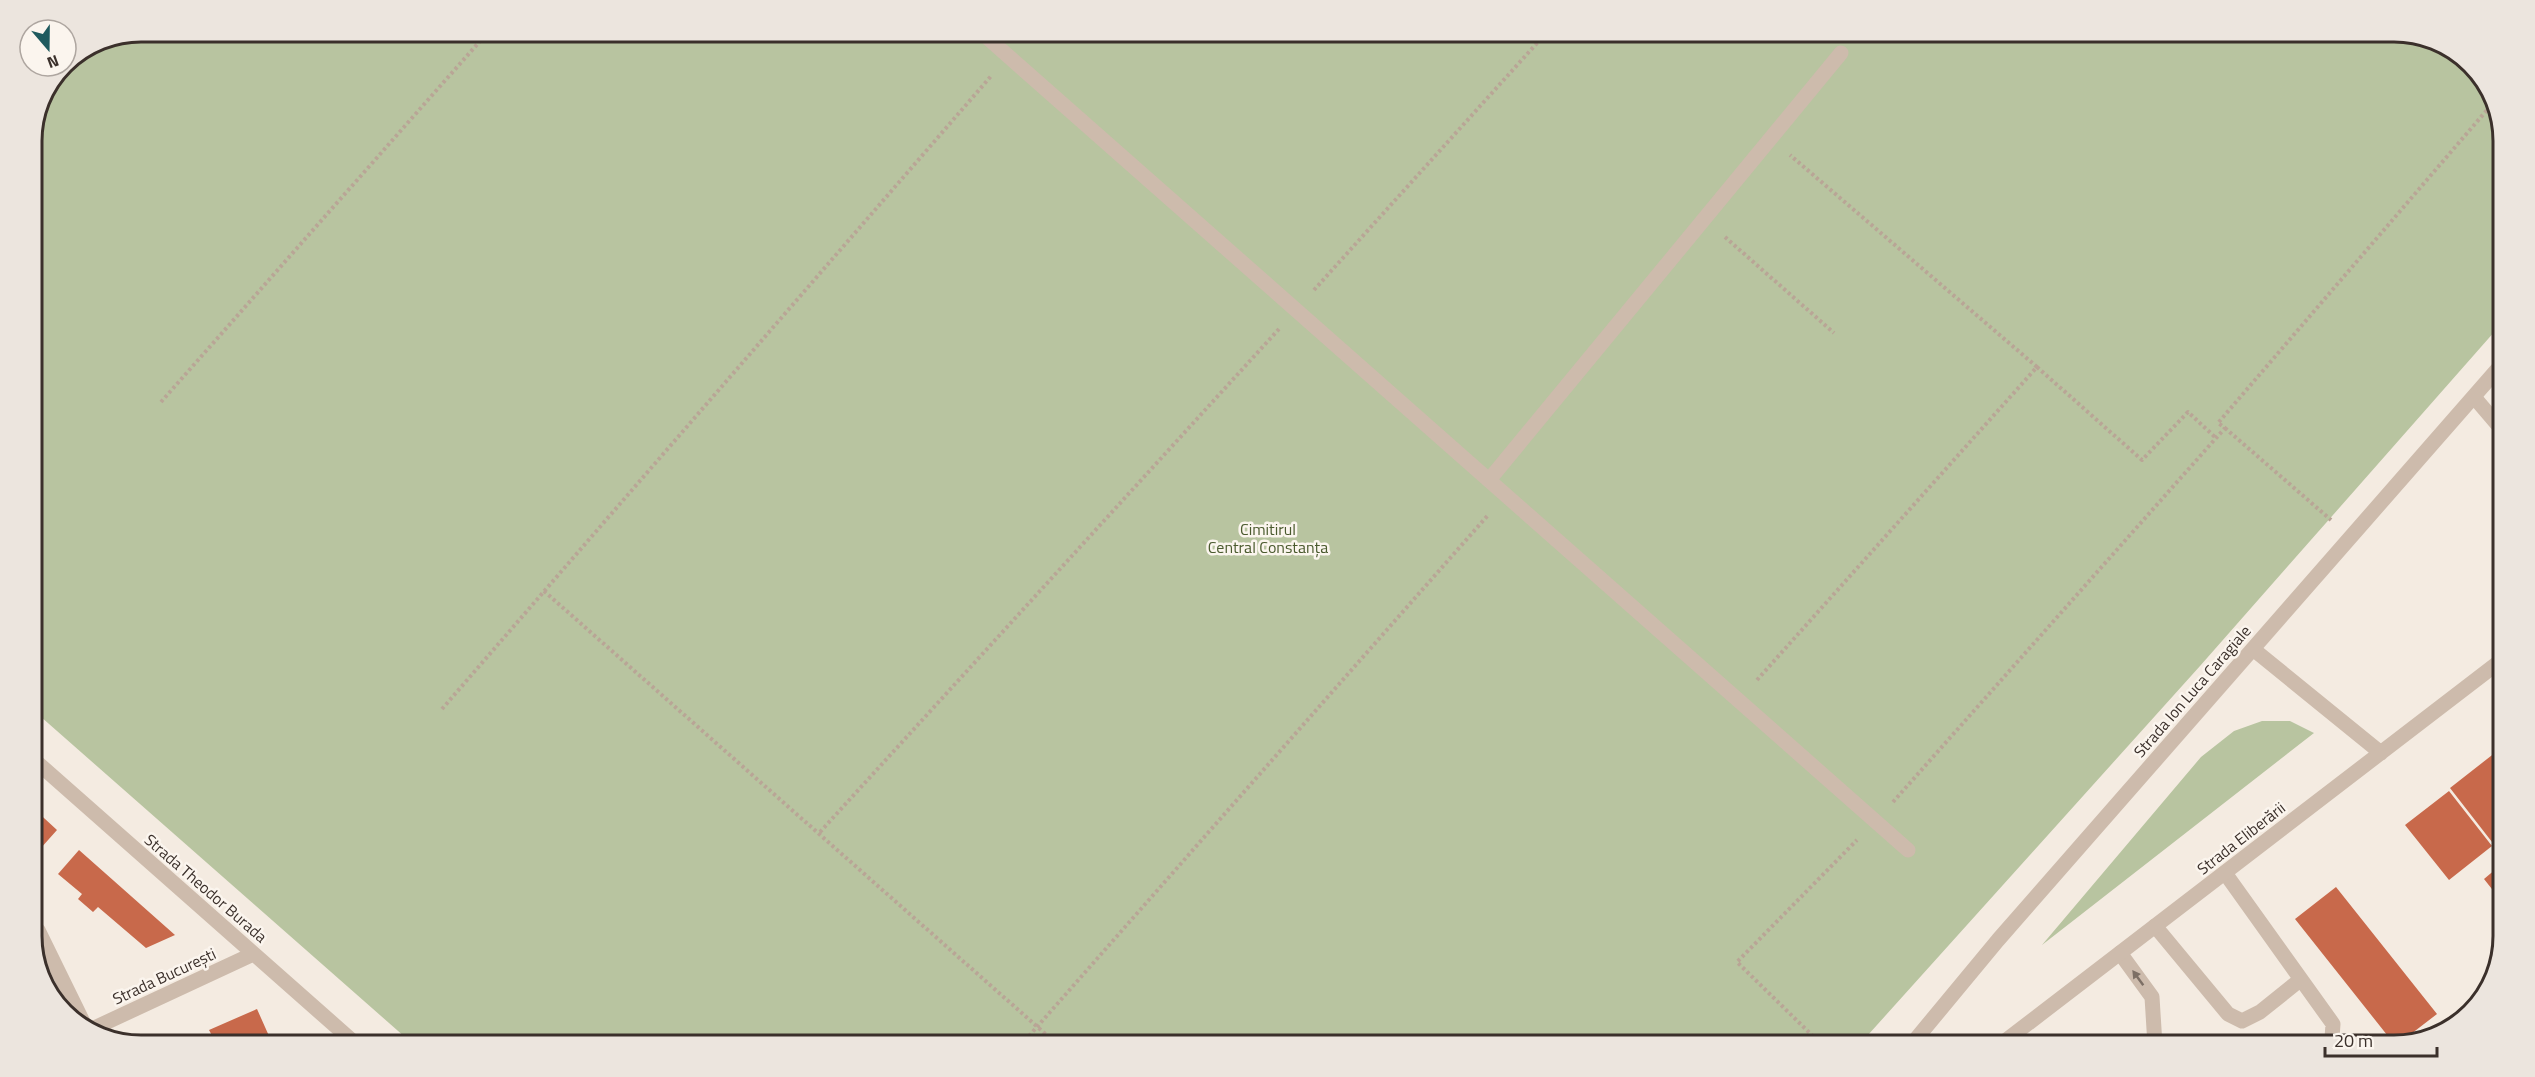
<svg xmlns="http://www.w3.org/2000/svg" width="2535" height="1077" font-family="'Titillium Web',sans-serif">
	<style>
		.green { fill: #b8c4a0 }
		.building { fill: #c8694b }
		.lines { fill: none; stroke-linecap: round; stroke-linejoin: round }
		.path { stroke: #b9a596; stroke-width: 4; stroke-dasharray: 3 3; stroke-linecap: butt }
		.service { stroke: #cdbbac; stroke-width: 15 }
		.tertiary { stroke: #cdbbac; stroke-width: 15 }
		.oneway { fill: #7d6f65 }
		.labels { text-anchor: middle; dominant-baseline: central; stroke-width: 5; stroke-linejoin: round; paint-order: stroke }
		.park-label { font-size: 16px; fill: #4a5a2e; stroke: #fbf5ee }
		.street-label { font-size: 16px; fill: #3b302b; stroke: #fbf5ee }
		.rim { fill: none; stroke: #3b302b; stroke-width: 3 }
	</style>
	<rect width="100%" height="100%" fill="#f4ebe1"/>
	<path class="green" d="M141,32h2253l41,8 50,40 18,54v188l-303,344 -341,379h-1445l-382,-336v-575l34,-72 34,-22z
		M2262,721h28l24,12 -272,212 159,-188 33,-26z"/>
	<path class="building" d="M2496,752l7,10v86l-4,3 -49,-63z
		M2449,791l43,55 -43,34 -44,-55z
		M32,807l25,23 -25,28z
		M79,850l96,85 -29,13 -48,-41 -5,5 -15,-13 4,-5 -24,-20z
		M2503,863v40l-19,-24z
		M2336,887l101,127 -39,30 -3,1 -100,-126z
		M257,1009l16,36h-56l-8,-15z"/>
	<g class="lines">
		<path class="path" d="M1725,237l109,96
			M1314,290l233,-258
			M2037,367l105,93 46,-48 28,26
			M161,402l327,-370
			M2225,428l106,92
			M544,591l514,454
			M1757,680l280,-313 -247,-212
			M442,709l550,-634
			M1893,802l332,-374 -7,-5 275,-320
			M820,832l459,-503
			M1021,1045l468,-531
			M1822,1045l-85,-83 120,-122"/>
		<path class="service" d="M981,32l927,818
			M2474,397l29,34
			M1489,480l352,-427
			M2225,873l108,151 -1,14 -5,7
			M2155,926l73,88 14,7 18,-9 40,-32
			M32,928l6,2 47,96
			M2120,953l32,44 3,48"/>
		<path class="tertiary" d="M2253,649l128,104
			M32,758l325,287
			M90,1030l163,-76
			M1911,1045l87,-105 505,-577
			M2000,1045l503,-386"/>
	</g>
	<defs><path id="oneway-solid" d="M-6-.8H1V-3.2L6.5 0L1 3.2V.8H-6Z" transform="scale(1.5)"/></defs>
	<use class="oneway" href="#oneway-solid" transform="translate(2138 978) rotate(-126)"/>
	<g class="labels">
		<g class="park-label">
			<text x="1268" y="529">Cimitirul<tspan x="1268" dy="18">Central Constanța</tspan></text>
		</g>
		<g class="street-label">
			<text transform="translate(2192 691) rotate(-49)">Strada Ion Luca Caragiale</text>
			<text transform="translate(2241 838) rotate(-38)">Strada Eliberării</text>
			<text transform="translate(206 888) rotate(41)">Strada Theodor Burada</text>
			<text transform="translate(164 976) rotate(-25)">Strada București</text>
		</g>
	</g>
	<path d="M0 0H2535V1077H0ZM141 42H2394A99 99 0 0 1 2493 141V936A99 99 0 0 1 2394 1035H141A99 99 0 0 1 42 936V141A99 99 0 0 1 141 42Z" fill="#ece5de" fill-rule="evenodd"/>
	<path class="rim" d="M141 42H2394A99 99 0 0 1 2493 141V936A99 99 0 0 1 2394 1035H141A99 99 0 0 1 42 936V141A99 99 0 0 1 141 42Z"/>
	<g transform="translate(48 48) rotate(160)"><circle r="28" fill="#fbf5ee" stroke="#aea6a0" stroke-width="1.5"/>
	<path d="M0-4.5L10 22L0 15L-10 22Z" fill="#1f5a5e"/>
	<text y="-9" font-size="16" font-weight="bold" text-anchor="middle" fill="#3b302b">N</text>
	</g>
	<path d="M2325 1047v9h112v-9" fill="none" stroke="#3b302b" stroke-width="3"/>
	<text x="2334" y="1047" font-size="18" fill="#3b302b" stroke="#fbf5ee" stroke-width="4.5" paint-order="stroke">20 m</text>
</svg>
